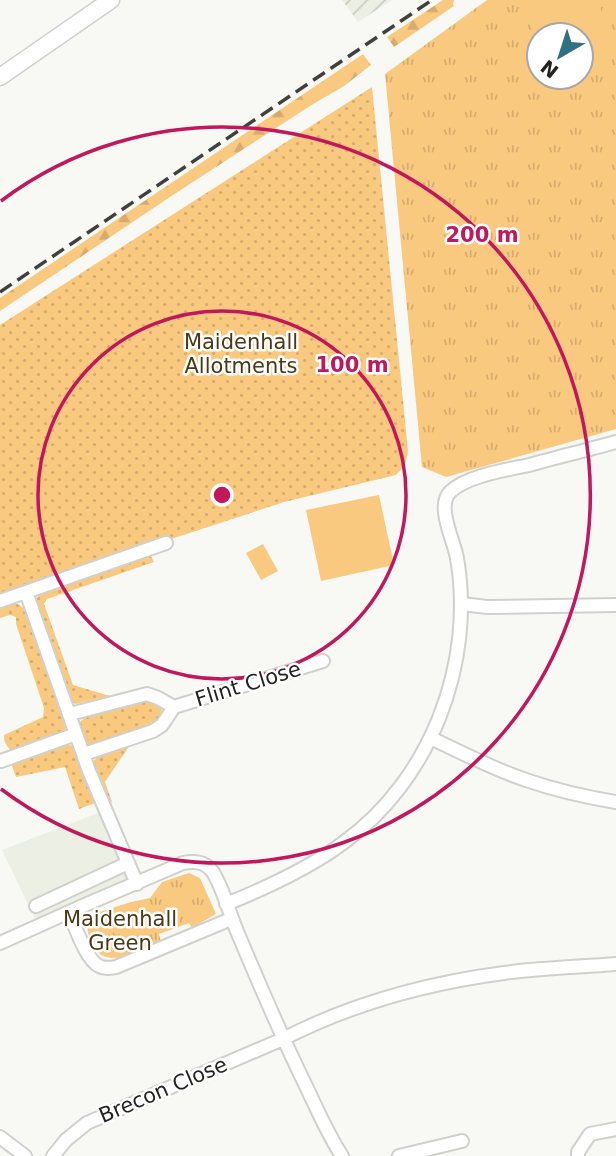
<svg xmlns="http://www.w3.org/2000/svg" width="616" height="1156" font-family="'DejaVu Sans',sans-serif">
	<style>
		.built { fill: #ecefe3 }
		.industrial { fill: url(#industrial-furrows) }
		.grass { fill: url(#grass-dots) }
		.forest { fill: url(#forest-firs) }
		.park { fill: url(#park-tufts); fill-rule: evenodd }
		.pitch { fill: #fac980 }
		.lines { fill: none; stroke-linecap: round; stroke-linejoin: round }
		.minor-casing { stroke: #d0d1cd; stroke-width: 16 }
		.major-casing { stroke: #d0d1cd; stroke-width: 19 }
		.minor { stroke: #fff; stroke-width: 12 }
		.major { stroke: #fff; stroke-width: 16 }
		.rail { stroke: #40413f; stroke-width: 3.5; stroke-dasharray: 14 7; stroke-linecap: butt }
		.ring { fill: none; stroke: #c2185b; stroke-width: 3.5 }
		.labels { text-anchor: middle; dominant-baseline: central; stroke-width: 5; stroke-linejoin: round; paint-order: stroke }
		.park-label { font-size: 21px; fill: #4e3814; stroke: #fff }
		.street-label { font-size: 21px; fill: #232422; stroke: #fff }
		.centre { fill: #c2185b; stroke: #fff; stroke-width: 3.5 }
		.ring-label { font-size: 21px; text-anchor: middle; font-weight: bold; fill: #c2185b; stroke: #fff; stroke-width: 5; stroke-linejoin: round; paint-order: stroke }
	</style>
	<defs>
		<pattern id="industrial-furrows" width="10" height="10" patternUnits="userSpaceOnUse" patternTransform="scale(1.75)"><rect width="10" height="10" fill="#ecefe3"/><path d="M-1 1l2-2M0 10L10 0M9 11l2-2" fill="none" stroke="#cacdc2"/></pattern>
		<pattern id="grass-dots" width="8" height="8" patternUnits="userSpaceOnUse" patternTransform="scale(1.75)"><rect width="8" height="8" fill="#fac980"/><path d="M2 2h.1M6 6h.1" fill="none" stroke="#d6ac6e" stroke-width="1.8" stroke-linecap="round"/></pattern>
		<pattern id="forest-firs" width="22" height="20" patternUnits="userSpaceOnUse" patternTransform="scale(1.75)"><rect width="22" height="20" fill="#fac980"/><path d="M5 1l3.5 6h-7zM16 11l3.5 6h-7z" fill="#d6ac6e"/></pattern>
		<pattern id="park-tufts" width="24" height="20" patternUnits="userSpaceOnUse" patternTransform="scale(1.75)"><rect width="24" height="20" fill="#fac980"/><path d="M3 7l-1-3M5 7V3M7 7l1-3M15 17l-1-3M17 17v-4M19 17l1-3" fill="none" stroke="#d6ac6e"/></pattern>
	</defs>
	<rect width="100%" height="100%" fill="#f8f9f5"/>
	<path class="built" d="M106,810l31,74 -99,41 -36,-75z"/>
	<path class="industrial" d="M342,0h50l-34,22z"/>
	<path class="grass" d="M372,87l36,364c-1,11 -4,16 -12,24l-112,27 -284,93v-270z
		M150,554l4,8 -107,37 -3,5 29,81 37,11 -34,8 -8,-4 -33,-95 2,-7 5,-7z
		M7,601c9,1 14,4 20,11l39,117 -5,5 -49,17c-6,-5 -8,-9 -8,-16l39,-18 1,-9 -28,-84v-7l-6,-2 -10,3v-14z
		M146,700l10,2 6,6 -1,9c-13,13 -55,27 -73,28l-6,-5 -4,-17 11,-8z
		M63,744l10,2 22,57 -16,6 -14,-42 -49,10 -4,-11 5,-7z
		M130,745l-25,37 7,20 -4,1 -16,-40 4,-5z"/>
	<path class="forest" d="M443,0h11l-1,4 1,2 -60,41 -7,-10z
		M363,54l8,11 -27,21 -34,20 -134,87 -176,118v-13z"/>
	<path class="park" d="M487,0h129v429l-170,48 -24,-10 -37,-393zM539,35h42v42h-42z
		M189,873l11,5 16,36 -24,14 -3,-5 -30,11 2,8c-21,9 -57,31 -70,0 -4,-9 -5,-18 -1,-27l41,-13 19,-4 12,-16z"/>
	<path class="pitch" d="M526,0h73l9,48 -27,5v-18h-42v25l-2,1z
		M379,495l15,70 -73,16 -15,-71z
		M263,544l15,27 -17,9 -15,-27z"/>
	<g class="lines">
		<g class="minor-casing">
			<path id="minor" d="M26,592l63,179 48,113
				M0,601l166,-58
				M462,604l25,3 129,-2
				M174,707l149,-46
				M70,714l77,-20 11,4 16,9 -12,18 -9,6 -69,23
				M431,738c31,15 62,31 95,42 29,10 59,17 90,22
				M1,761l75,-27
				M226,904c40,-16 82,-35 117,-61 88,-63 132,-180 114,-285 -3,-17 -21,-52 -7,-66 16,-16 56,-22 79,-27 29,-8 58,-15 87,-23
				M36,906l92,-43
				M69,912c6,14 17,48 30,54 6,3 11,2 17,1l115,-48
				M0,943l87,-39 96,-41c11,-2 21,-2 29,8 10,13 19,48 27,65 21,50 42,99 66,148 12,25 22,49 37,72
				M0,1137l25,19
				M53,1156l13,-16 21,-17 196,-84c68,-35 145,-56 221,-66 36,-5 75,-6 112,-9
				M399,1156l63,-15
				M578,1156v-4l12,-18 26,-5"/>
		</g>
		<g class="major-casing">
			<path id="major" d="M0,77l111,-77"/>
		</g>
		<use href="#minor" class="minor"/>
		<use href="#major" class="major"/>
		<path class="rail" d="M0,292l432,-292"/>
	</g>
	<g class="ring">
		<circle cx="222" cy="495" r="184"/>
		<path d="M1 201A368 368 0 1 1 1 789"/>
	</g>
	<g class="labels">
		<g class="park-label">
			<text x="241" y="342">Maidenhall<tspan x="241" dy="24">Allotments</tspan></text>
			<text x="120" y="919">Maidenhall<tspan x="120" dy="24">Green</tspan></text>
		</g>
		<g class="street-label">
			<text transform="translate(248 684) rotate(-17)">Flint Close</text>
			<text transform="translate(163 1090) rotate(-23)">Brecon Close</text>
		</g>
	</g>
	<circle cx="222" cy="495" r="10" class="centre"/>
	<g class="ring-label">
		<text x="482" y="242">200 m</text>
		<text x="352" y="372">100 m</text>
	</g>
	<g transform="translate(560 56) rotate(219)"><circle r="33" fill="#ffffff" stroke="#a7a7a7" stroke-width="2"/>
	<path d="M0-5L12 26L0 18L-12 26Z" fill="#2e7282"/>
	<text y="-10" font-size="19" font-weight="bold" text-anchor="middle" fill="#232422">N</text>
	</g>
</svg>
